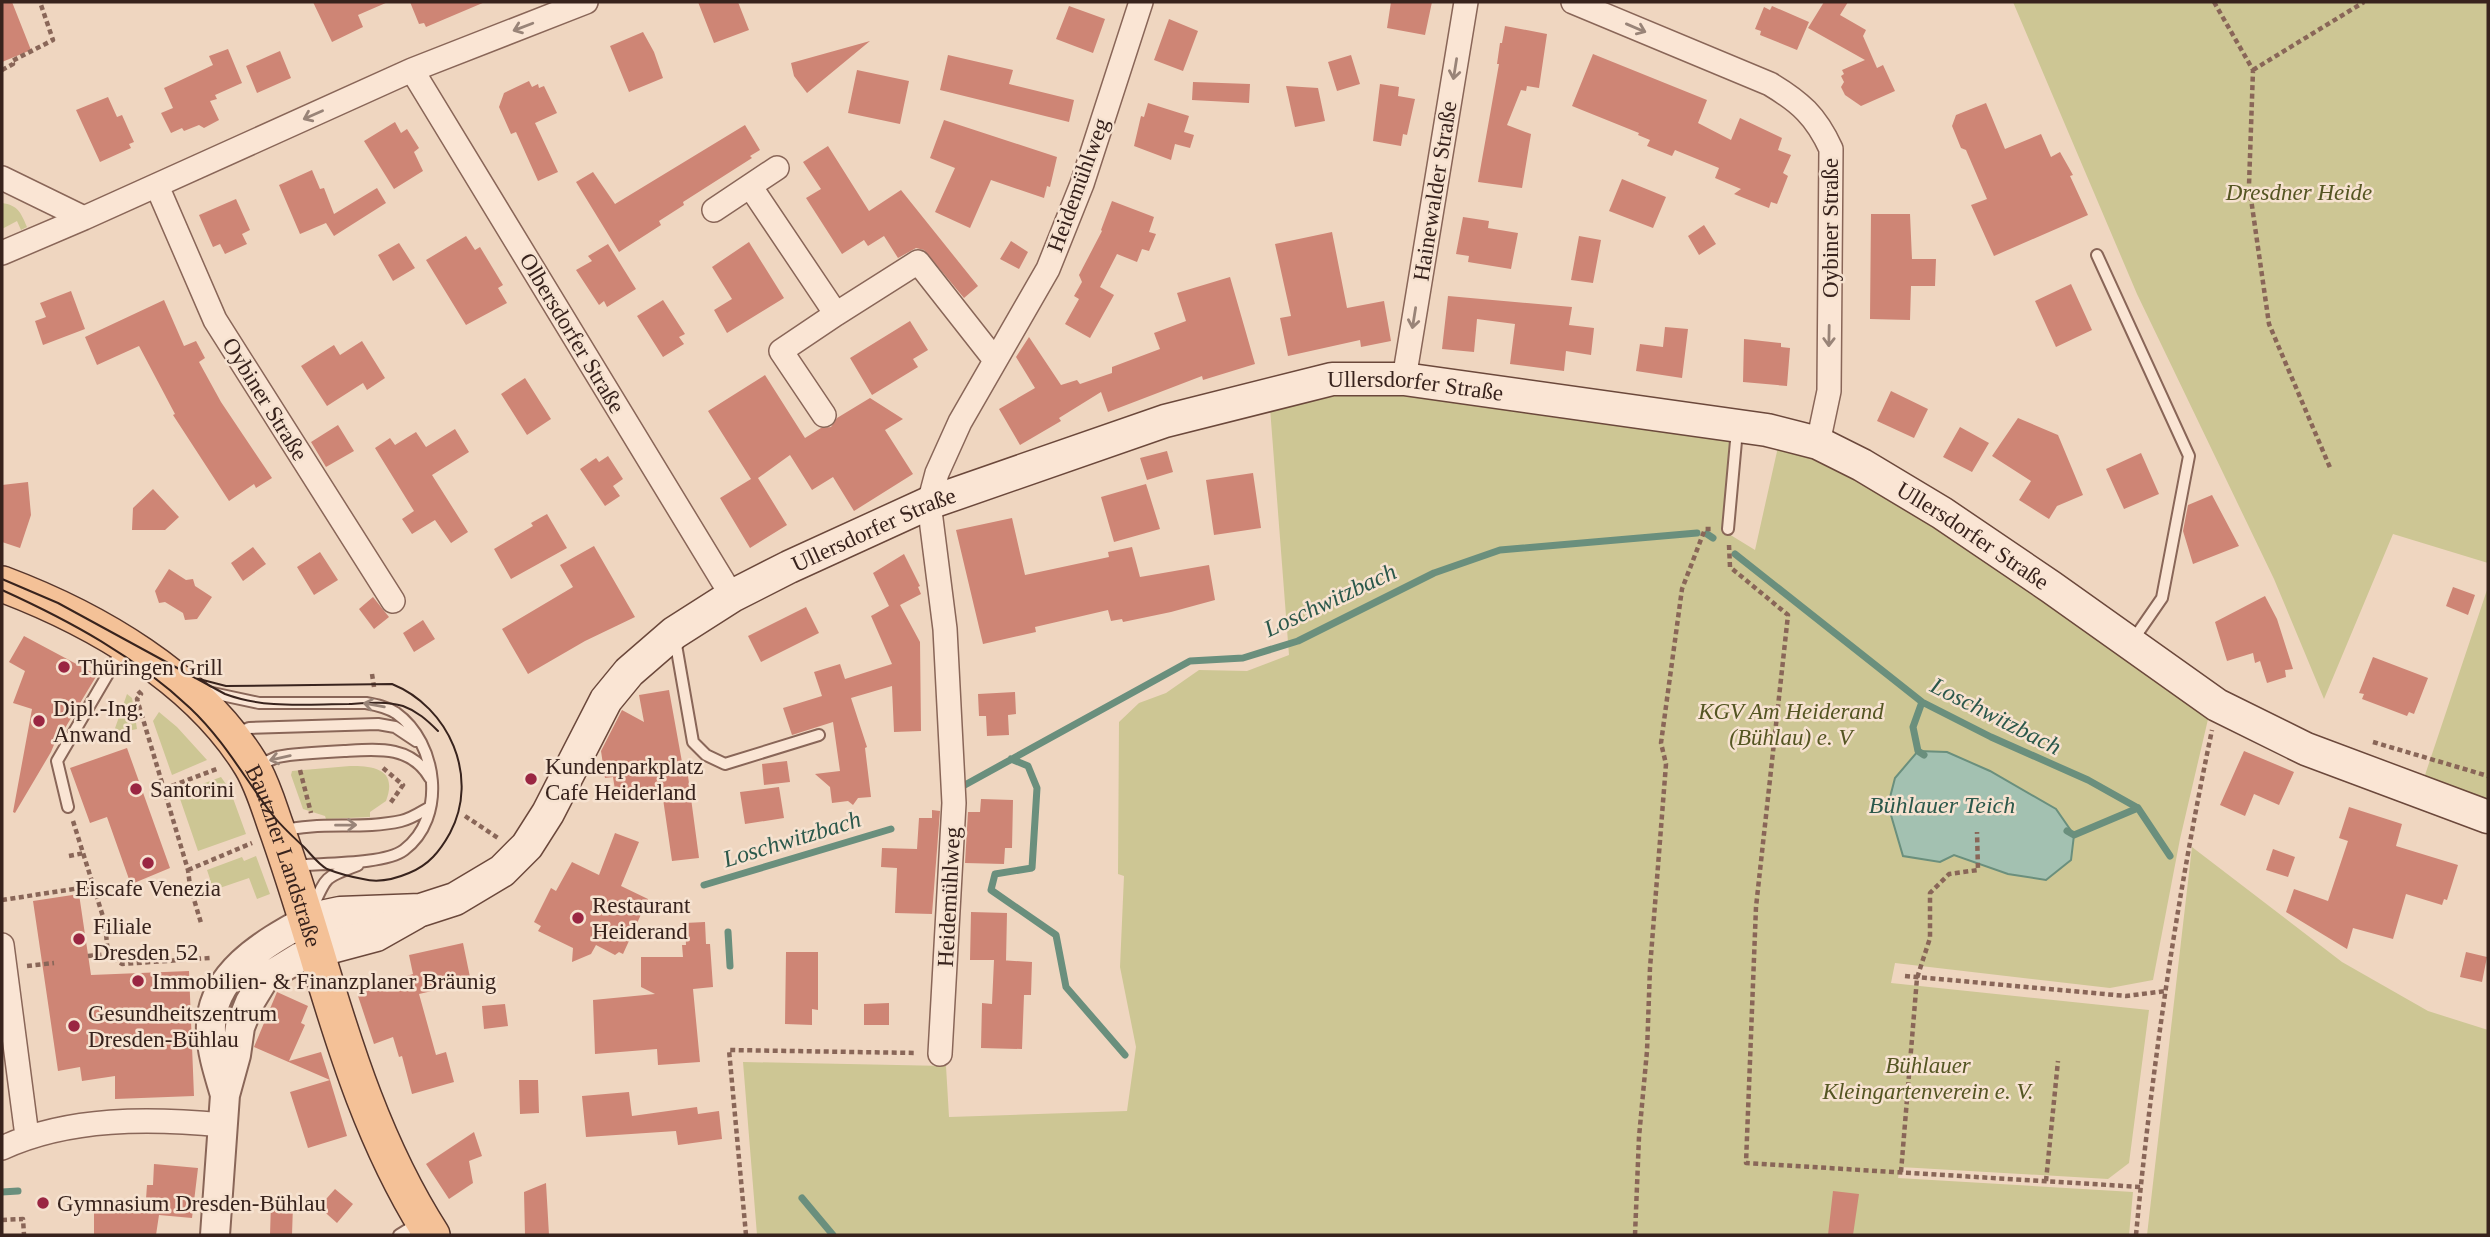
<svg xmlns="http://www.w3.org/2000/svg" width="2490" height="1237" font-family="Georgia,serif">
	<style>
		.green { fill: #cdc694; fill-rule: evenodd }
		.water { fill: #a3c1b1; stroke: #6a8f7d; stroke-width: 2 }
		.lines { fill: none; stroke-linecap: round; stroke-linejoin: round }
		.stream { stroke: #6a8f7d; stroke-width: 7 }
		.building { fill: #ce8575 }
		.service-casing { stroke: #896658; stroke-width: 14 }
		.minor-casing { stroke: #896658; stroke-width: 26 }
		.tertiary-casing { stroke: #896658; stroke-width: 32 }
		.secondary-casing { stroke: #6b483b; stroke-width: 35 }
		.primary-casing { stroke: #56362c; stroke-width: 38 }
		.path { stroke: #896658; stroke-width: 4.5; stroke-dasharray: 5 3.5; stroke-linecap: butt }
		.service { stroke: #fae5d4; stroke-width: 10 }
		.minor { stroke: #fae5d4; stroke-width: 23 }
		.tertiary { stroke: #fae5d4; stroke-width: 28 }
		.secondary { stroke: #fae5d4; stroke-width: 32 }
		.primary { stroke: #f4c197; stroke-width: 35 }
		.tram { stroke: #38231d; stroke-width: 2 }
		.oneway { stroke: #998478 }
		.poi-dot { fill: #9a2642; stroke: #f6e2d0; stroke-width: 2.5 }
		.labels { text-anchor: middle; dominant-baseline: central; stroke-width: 5; stroke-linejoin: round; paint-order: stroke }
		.street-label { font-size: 23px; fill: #38231d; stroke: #f6e2d0 }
		.park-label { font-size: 23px; font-style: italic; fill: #545522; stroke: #f6e2d0 }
		.poi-label { font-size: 23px; fill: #38231d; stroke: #f6e2d0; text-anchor: start }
		.water-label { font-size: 24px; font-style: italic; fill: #2b584b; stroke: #f6e2d0 }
	</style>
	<rect width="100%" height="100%" fill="#efd6c0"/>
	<path class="green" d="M2013,2h475v561l-95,-29 -69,165 -50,-120 -137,-285z
		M2,203c16,2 19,10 25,24l-6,3 -4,-9 -15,8z
		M1367,392l70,4 289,41 6,9 -8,85 31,19 23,-103 47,17 61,28 323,223 -29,124 -27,141 -43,8 -215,-25 -4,20 258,27 -20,153 -21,16 -208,-12 -2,11 235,14 -4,43h-1372l-14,-173 203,4 3,51 178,-6 9,-64 -16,-80 4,-91 -6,-2 1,-152 20,-19 27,-10 33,-23 48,1 42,-16 -19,-247 44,-11zM1947,752l43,19 66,38 -48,65 -54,-19z
		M2488,587v216l-65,-22z
		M127,694l5,4 5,31 -24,5z
		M159,712l18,15 30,33 -35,15 -19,-54z
		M350,766c24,0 48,3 36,35l-16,11v5l-44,2 -1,-3 -22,-7 -12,-34 1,-4z
		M221,777l9,13 16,44 -48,17 -20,-58z
		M2192,847l150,115 86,49 60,19v205h-341z
		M256,856l14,38 -13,5 -8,-21 -41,14 -4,-11 6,-2 -3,-9 35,-13 2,4z"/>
	<path class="water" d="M1918,751l29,1 43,19 66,38 18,26 -3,25 -25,20 -38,-6 -54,-19 -14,7 -37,-6 -15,-51 7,-27z"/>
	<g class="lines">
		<path class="stream" d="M1707,534l6,4
			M1735,554l187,148 69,35 97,43 50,28 32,48
			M1922,702l-9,25 5,24 6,4
			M1011,759l17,7 9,22 -5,80 -37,6 -4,16 65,45 10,52 59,68
			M963,786l227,-125 53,-3 55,-17 136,-68 66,-23 197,-17
			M2067,831l7,4 64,-27
			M704,885l187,-56
			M728,932l2,34
			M2,1192l16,-1
			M802,1198l31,37"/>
	</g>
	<path class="building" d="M2,2h10l19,48 -29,12z
		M313,2h75l-30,13 5,12 -31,15z
		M410,2h75l-59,25 -2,-4 -5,1z
		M698,2h40l11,28 -35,13z
		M1391,2h41l-7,33 -38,-7z
		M1824,2h24l-8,13 26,15 -3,6 14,32 6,-3 12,26 -34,15 -16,-11 -4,-8 3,-5 -3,-6 3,-2 -2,-4 23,-10 -57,-32z
		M1069,6l36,13 -12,34 -37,-14z
		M1772,6l37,16 -12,28 -37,-15 1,-4 -6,-2 9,-22 6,3z
		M1169,19l29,12 -15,40 -29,-11z
		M1505,26l42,8 -8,54 -12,-2 -1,5 -5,-1 -14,35 24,9 -9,54 -44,-6 21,-118h-2l3,-21h2z
		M643,32l11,20 9,26 -34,14 -19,-46z
		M870,41l-63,52 -13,-17 -3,-13z
		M228,49l14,34 -27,12 2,4 -7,2 9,19 -15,8 -5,-3 -15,6 -2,-3 -11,5 -10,-20 12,-5 -9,-20 49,-23 -4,-9z
		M280,51l11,27 -34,15 -11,-27z
		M1593,54l114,46 -9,23 33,17 9,-22 42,20 -4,12 13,5 -8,18 5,3 -11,28 -6,-2 -2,6 -35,-14 7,-5 -26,-11 4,-10 -44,-18 -3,6 -25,-10 3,-6 -12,-5 1,-2 -67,-27z
		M948,55l65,15 -4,14 65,16 -5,22 -129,-32z
		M1351,55l9,29 -23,7 -9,-29z
		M857,70l52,11 -9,43 -52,-11z
		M529,81l3,6 6,-3 1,4 5,-2 13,27 -22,10 23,49 -20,9 -22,-49 -5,2 -12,-27 5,-14z
		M1193,82l57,2 -1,19 -57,-3z
		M1380,84l19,3 -1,9 17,3 -8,36 -4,-1 -2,12 -28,-5z
		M1286,86l32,2 7,33 -30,6z
		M108,97l9,20 5,-2 12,27 -5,2 2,4 -31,14 -24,-52z
		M1148,103l41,13 -5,16 10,3 -4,13 -15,-4 -4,16 -37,-14 7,-30 3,1z
		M1986,103l19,46 36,-15 10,23 9,-5 13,23 -3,1 18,39 -94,41 -23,-51 16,-6 -21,-49 -5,-2 -9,-22 4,-11z
		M944,120l113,37 -7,30 -3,-1 -3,12 -53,-18 -21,48 -35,-16 20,-44 -25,-10z
		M395,122l6,11 6,-4 12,19 -5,4 9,19 -29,18 -30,-48z
		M745,125l15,25 -10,6 2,2 -69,44 1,3 -25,16 2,4 -42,27 -43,-70 17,-10 22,32z
		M828,146l41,65 32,-21 77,96 -14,12 -40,-48 -8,-2 -18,10 -14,-22 -16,10 -4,-6 -22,14 -36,-56 15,-9 -18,-27z
		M312,170l8,19 4,-1 10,26 43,-26 9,15 -52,33 -8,-13 -26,11 -21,-49z
		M1622,179l44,18 -13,31 -44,-17z
		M236,199l14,31 -8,4 5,10 -22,10 -5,-10 -7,3 -14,-32z
		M1112,201l42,16 -5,15 7,2 -7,17 -7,-2 -5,13 -20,-8 -17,33 14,8 -24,43 -25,-14 14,-25 -5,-3 8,-14 -3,-7 23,-44 -1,-1z
		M1871,214h39l2,45h24l-1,27h-24l-1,34 -40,-1z
		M1463,217l26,4 -1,7 30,5 -7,36 -43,-7 1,-6 -13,-2z
		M1704,225l12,19 -17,11 -11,-19z
		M1332,232l15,76 37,-7 7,40 -30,6 -1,-7 -72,16 -8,-38 11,-2 -16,-72z
		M466,236l9,14 5,-3 23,38 -5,3 9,15 -41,22 -40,-65z
		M1579,236l22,4 -8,43 -22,-3z
		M1011,241l17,11 -9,17 -19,-10z
		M749,242l35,56 -57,35 -13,-23 18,-11 -20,-32z
		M399,243l16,25 -22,13 -15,-26z
		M608,244l28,45 -29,18 -3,-6 -5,4 -23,-35 16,-9 -4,-5z
		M1230,277l25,87 -52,16 -1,-4 -94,36 -7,-20 -42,26 2,3 -41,24 -21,-36 36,-21 -19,-31 13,-20 32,48 16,-5 3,4 32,-11v-6l48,-18 -6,-16 32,-12 -9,-28z
		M2071,284l21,46 -36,17 -21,-46z
		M71,291l14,38 -42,16 -8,-24 11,-4 -6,-14z
		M1448,296l124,11 -3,18 25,3 -3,27 -25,-4 -2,20 -54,-7 5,-40 -38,-5 -3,33 -32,-3z
		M164,300l20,46 12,-5 9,17 -6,4 22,40 51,76 -16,10 -2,-4 -25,17 -56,-86 2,-1 -36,-68 -42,19 -12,-28z
		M663,300l22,34 -6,3 5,7 -21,13 -26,-41z
		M910,321l18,29 -15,9 5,8 -46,28 -22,-37z
		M1665,327l23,2 -6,49 -46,-7 4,-27 23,3z
		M1744,339l37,4v4l9,1 -3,38 -44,-4z
		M362,341l23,37 -18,12 -4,-7 -36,23 -26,-40 33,-21 6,10z
		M765,375l40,63 16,-10 10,-1 6,-9 33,-20 33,21 -18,11 28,44 -59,37 -21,-34 -21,13 -22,-35 -32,23 29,47 -37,23 -30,-50 31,-19 -43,-68z
		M525,378l26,41 -24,16 -26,-41z
		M1891,391l37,18 -14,29 -37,-17z
		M2018,418l40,17 25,60 -26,11 -8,13 -30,-19 12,-19 -39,-25z
		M338,425l16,26 -28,16 -15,-25z
		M1960,427l29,16 -17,29 -29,-15z
		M455,429l14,23 -37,23 36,57 -17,11 -16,-23 -23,14 -10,-15 12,-8 -39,-63 15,-10 5,7 21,-13 10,15z
		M1167,451l6,21 -26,8 -7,-22z
		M2141,453l18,41 -35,15 -18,-40z
		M608,456l15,23 -10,7 7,10 -15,10 -25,-37 16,-11 3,4z
		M1253,473l8,55 -47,7 -8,-55z
		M28,482l3,33 -11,33 -18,-6v-57z
		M1146,484l14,45 -46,13 -13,-45z
		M153,489l26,28 -14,13h-33l1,-22z
		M2212,495l27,51 -46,18 -10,-33 5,-26z
		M547,514l20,34 -56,31 -17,-30 39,-23 -2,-3z
		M1012,518l13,57 84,-18 -1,-5 24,-5 8,30 69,-12 6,35 -44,12 -48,10 -1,-3 -11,2 -3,-11 -73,17 1,5 -53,12 -27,-114z
		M594,546l41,71 -50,24 -57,33 -26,-45 71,-42 -13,-22z
		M253,547l13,17 -23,17 -12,-18z
		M320,552l18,28 -24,15 -17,-28z
		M904,554l16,32 -2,1 3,7 -21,11 20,37 1,89 -27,1 -2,-46 -41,12 16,49 -2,1 6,49 -13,1 -5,7 -5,-4 -16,2 -2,-16 -15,-13 25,-3 -7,-49 -41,13 -9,-27 39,-12 -8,-24 26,-8 5,15 47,-15 -21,-48 18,-10 -16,-33z
		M169,569l17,11 7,-1 2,7 17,11 -15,22 -12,1 -2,-7 -18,-11 -6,1 -4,-12z
		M2453,587l22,8 -7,20 -22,-9z
		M2265,596l12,23 16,50 -8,1 1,7 -19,6 -7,-22 -5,2 -2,-10 -26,8 -12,-39z
		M373,597l16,20 -15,12 -15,-20z
		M806,607l13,26 -58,29 -13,-26z
		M423,620l12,19 -21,13 -11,-19z
		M24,636l73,39 -38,63 -1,-3 -7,17 -36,61 -2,-1 19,-103 -19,-6 12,-32 -16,-9z
		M2373,657l55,21 -14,36 -5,-2 -2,4 -45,-17 2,-5 -5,-1z
		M669,690l13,72 4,-1 13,97 -27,3 -11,-76 -3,8 -30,6 5,-12 -18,3 -2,-13 -8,1 -4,-27 21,-41 22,12 -5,-27z
		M1015,692l1,22 -8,1 1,20 -22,1 -1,-20h-7l-1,-22z
		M127,748l43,120 -36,15 -4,-1 -23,-65 -17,6 -20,-55z
		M2244,751l50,21 -15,33 -25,-11 -9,22 -25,-11z
		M787,761l3,21 -26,3 -2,-21z
		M779,787l5,31 -39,6 -5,-32z
		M981,799l32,1 -1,48h-7l-1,16 -39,-1 3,-51h12z
		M2349,807l53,17 -6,22 62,19 -11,35 -3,-1 -2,6 -36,-11 -13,45 -40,-11 -6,21 -61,-37 8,-23 34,12 20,-60 -9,-3z
		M932,810l8,1 -8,103 -37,-1 2,-45 -16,-1 1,-19 35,1 2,-31h13z
		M615,833l24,9 -18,44 27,13 -25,55 -4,-2 -4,3 -19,-10 -5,9 -19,8 1,-14 -35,-17 3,-5 -7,-4 17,-34 5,3 16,-29 27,13z
		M2273,849l22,8 -7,20 -22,-7z
		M79,894l12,81 98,-4 5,125 -79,3v-23l-33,5 -2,-14 -22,4 -25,-170z
		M971,912l36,1 -1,48 -6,-1 32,2 -1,33h-7l-2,54 -41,-1 1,-45 10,1 2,-44h-24z
		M705,922l1,22h4l3,43 -20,2 7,73 -42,3 -1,-16 -62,5 -2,-54 62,-6 -14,-7v-30h42l-1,-12h4l-1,-22z
		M463,943l8,39 -52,12 17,61 10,-3 8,30 -42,12 -10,-38 -3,1 -6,-20 -19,7 -17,-51 56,-19 -4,-19z
		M786,952h32v58l-6,-1v16l-27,-1z
		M2466,952l21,5 -5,25 -22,-5z
		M277,992l31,14 -7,17 4,2 -16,36 32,-9 9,28 17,56 -39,12 -18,-56 40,-12 -76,-33z
		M889,1003v22h-25v-21z
		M505,1004l3,22 -24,3 -2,-23z
		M519,1080h19l1,33 -19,1z
		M629,1092l3,24 65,-9 1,7 21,-3 3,28 -44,6 -2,-14 -90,6 -4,-41z
		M474,1132l8,24 -13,5 4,22 -24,16 -23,-35z
		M154,1164l44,4 -6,50 -33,-3 -3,20h-62v-26l51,4 2,-28h6z
		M546,1183l3,52h-24l-1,-43z
		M335,1189l18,15 -16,19 -18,-16z
		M1833,1191l26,3 -6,41h-25z
		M271,1203l22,2 -1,30h-22z"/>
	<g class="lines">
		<g class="service-casing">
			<path id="service" d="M2097,255l92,201 -27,142 -29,42
				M1728,529l9,-99
				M675,639l18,103 13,13 19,9 94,-29
				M203,691l56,12h107c11,2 21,4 30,10 42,30 51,105 8,137 -20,15 -85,13 -111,16
				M235,734l14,-6 129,-4 17,3 21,14
				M257,766l20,-9 12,-2c18,-2 36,-3 55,-4 33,-2 67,-6 86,27
				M68,807l-11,-46 65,-111
				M281,831c39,-10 80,-1 120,-10 10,-2 20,-9 29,-14
				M312,909c15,-34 12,-31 46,-44
				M399,1235l21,-13"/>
		</g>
		<g class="minor-casing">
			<path id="minor" d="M1573,2l197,82c30,18 46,32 61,65l-2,242 -11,52
				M412,70l320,526
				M2,178l82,40 -82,35
				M157,186l58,134 178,281
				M750,186l86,128 82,-52 77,98
				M714,210l63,-42
				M84,218l328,-148 174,-68
				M1404,379l62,-377
				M824,415l-43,-64 55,-37
				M2,945l25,191
				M940,1054l14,-251 -9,-174 -16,-126 8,-30 23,-51 88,-153 34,-85 59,-182
				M2,1148c67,-31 148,-30 221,-23"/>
		</g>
		<g class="tertiary-casing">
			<path id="tertiary" d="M225,1095c-6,-21 -13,-41 -14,-63 -3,-57 54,-89 96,-112
				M215,1235l10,-140 11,-40 4,-28 10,-25 14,-23 36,-22 16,-6"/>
		</g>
		<g class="secondary-casing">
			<g id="secondary">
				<path id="s1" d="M307,920l33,-7 81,-3 34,-11 47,-28 25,-25 21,-33 58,-113 23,-28 45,-39 58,-37 57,-29 140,-64 236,-82 167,-42h72l363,51 51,13 44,22 80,48 109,74 166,118 89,44 182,68"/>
				<path d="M316,951l60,-16 39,-22"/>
			</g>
		</g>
		<g class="primary-casing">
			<g id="primary">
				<path id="s2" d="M2,584c93,35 196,94 249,181 11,18 17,39 24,59 15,42 28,84 41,127 29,98 60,197 116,284"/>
			</g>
		</g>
		<path class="path" d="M2214,2l39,68 -4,115 20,139 62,146
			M2,70l11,-6 -1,-3 41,-21 -13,-38
			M2253,70l111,-68
			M1729,545l1,22 58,48 -32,292 -10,256 395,24
			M372,674l2,13
			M138,691l3,3 -4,5 51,171 2,16 11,37
			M2373,742l115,34
			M383,768l20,17 -14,20
			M300,770l11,43
			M164,789l55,-21
			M465,816l33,22
			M73,821l32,102 3,31 14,10 88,-6
			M69,856l15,-3
			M188,870l64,-27
			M2,900l91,-14
			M88,956l20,-2
			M27,966l27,-3
			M1905,976l221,20 40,-5
			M1901,1172l16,-194 13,-40v-45l19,-19 29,-4 -1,-38
			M2046,1181l12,-120
			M2,1220l21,-1 1,16
			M746,1235l-17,-185 188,3
			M1635,1235l4,-98 8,-86 3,-83 16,-204 -5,-21 21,-154 23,-60h6
			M2136,1235c16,-169 41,-338 76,-505"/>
		<use href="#service" class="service"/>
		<use href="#minor" class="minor"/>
		<use href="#tertiary" class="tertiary"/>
		<use href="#secondary" class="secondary"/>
		<use href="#primary" class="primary"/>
		<path class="tram" d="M2,579l56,24 167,91c40,15 82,10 124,10 17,-1 37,-3 54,2 14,5 24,14 35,25
			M2,590c68,31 133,66 188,118 33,31 54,69 81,105 9,12 21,23 33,34 7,7 14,17 23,22 10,4 25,8 36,10 15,4 32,0 46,-6 20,-8 31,-22 41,-40 30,-56 -1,-126 -58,-149l-166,2 -31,-8"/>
	</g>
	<defs><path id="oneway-shaft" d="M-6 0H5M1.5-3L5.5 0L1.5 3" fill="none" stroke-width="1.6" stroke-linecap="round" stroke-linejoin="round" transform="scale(1.75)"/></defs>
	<g class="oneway">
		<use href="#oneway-shaft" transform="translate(523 27) rotate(159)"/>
		<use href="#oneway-shaft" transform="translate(1636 28) rotate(23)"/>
		<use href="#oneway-shaft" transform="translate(1455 69) rotate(99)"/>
		<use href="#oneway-shaft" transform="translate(313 115) rotate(156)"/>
		<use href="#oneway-shaft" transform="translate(1414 318) rotate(99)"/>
		<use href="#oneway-shaft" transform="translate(1829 336) rotate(91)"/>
		<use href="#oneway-shaft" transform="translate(374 705) rotate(-170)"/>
		<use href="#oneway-shaft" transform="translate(280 758) rotate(167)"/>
		<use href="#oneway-shaft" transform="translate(346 825) rotate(-1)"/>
	</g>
	<g class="poi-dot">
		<circle cx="64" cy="667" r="7"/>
		<circle cx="39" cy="721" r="7"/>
		<circle cx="531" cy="779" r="7"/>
		<circle cx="136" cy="789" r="7"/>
		<circle cx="148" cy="863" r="7"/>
		<circle cx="578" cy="918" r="7"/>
		<circle cx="79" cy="939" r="7"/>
		<circle cx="138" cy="981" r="7"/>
		<circle cx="74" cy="1026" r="7"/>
		<circle cx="43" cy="1203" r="7"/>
	</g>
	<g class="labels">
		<g class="street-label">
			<text transform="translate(1078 185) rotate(-70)">Heidemühlweg</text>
			<text transform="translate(1435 191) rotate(-81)">Hainewalder Straße</text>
			<text transform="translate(1830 228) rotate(-90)">Oybiner Straße</text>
			<text transform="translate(572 333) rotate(59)">Olbersdorfer Straße</text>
			<text stroke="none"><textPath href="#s1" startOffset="1295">Ullersdorfer Straße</textPath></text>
			<text transform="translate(265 399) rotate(58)">Oybiner Straße</text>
			<text stroke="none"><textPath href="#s1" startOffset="728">Ullersdorfer Straße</textPath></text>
			<text stroke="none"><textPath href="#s1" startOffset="1883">Ullersdorfer Straße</textPath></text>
			<text stroke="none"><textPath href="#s2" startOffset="410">Bautzner Landstraße</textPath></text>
			<text transform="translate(949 897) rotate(-87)">Heidemühlweg</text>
		</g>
		<g class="park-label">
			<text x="2299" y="192">Dresdner Heide</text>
			<text x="1791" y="711">KGV Am Heiderand<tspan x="1791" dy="26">(Bühlau) e. V</tspan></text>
			<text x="1928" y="1065">Bühlauer<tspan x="1928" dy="26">Kleingartenverein e. V.</tspan></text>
		</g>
		<g class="poi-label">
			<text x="78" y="667">Thüringen Grill</text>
			<text x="53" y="708">Dipl.-Ing.<tspan x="53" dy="26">Anwand</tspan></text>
			<text x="545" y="766">Kundenparkplatz<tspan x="545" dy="26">Cafe Heiderland</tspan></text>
			<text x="150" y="789">Santorini</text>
			<text x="148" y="888" text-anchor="middle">Eiscafe Venezia</text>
			<text x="592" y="905">Restaurant<tspan x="592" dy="26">Heiderand</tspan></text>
			<text x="93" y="926">Filiale<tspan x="93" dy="26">Dresden 52</tspan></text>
			<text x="152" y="981">Immobilien- &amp; Finanzplaner Bräunig</text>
			<text x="88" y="1013">Gesundheitszentrum<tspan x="88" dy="26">Dresden-Bühlau</tspan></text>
			<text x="57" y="1203">Gymnasium Dresden-Bühlau</text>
		</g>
		<g class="water-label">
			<text transform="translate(1330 600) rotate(-25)">Loschwitzbach</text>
			<text transform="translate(1996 716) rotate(27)">Loschwitzbach</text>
			<text x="1942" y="805">Bühlauer Teich</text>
			<text transform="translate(792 839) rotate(-17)">Loschwitzbach</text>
		</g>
	</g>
	<rect width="2490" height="1237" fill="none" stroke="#38231d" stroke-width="7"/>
</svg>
